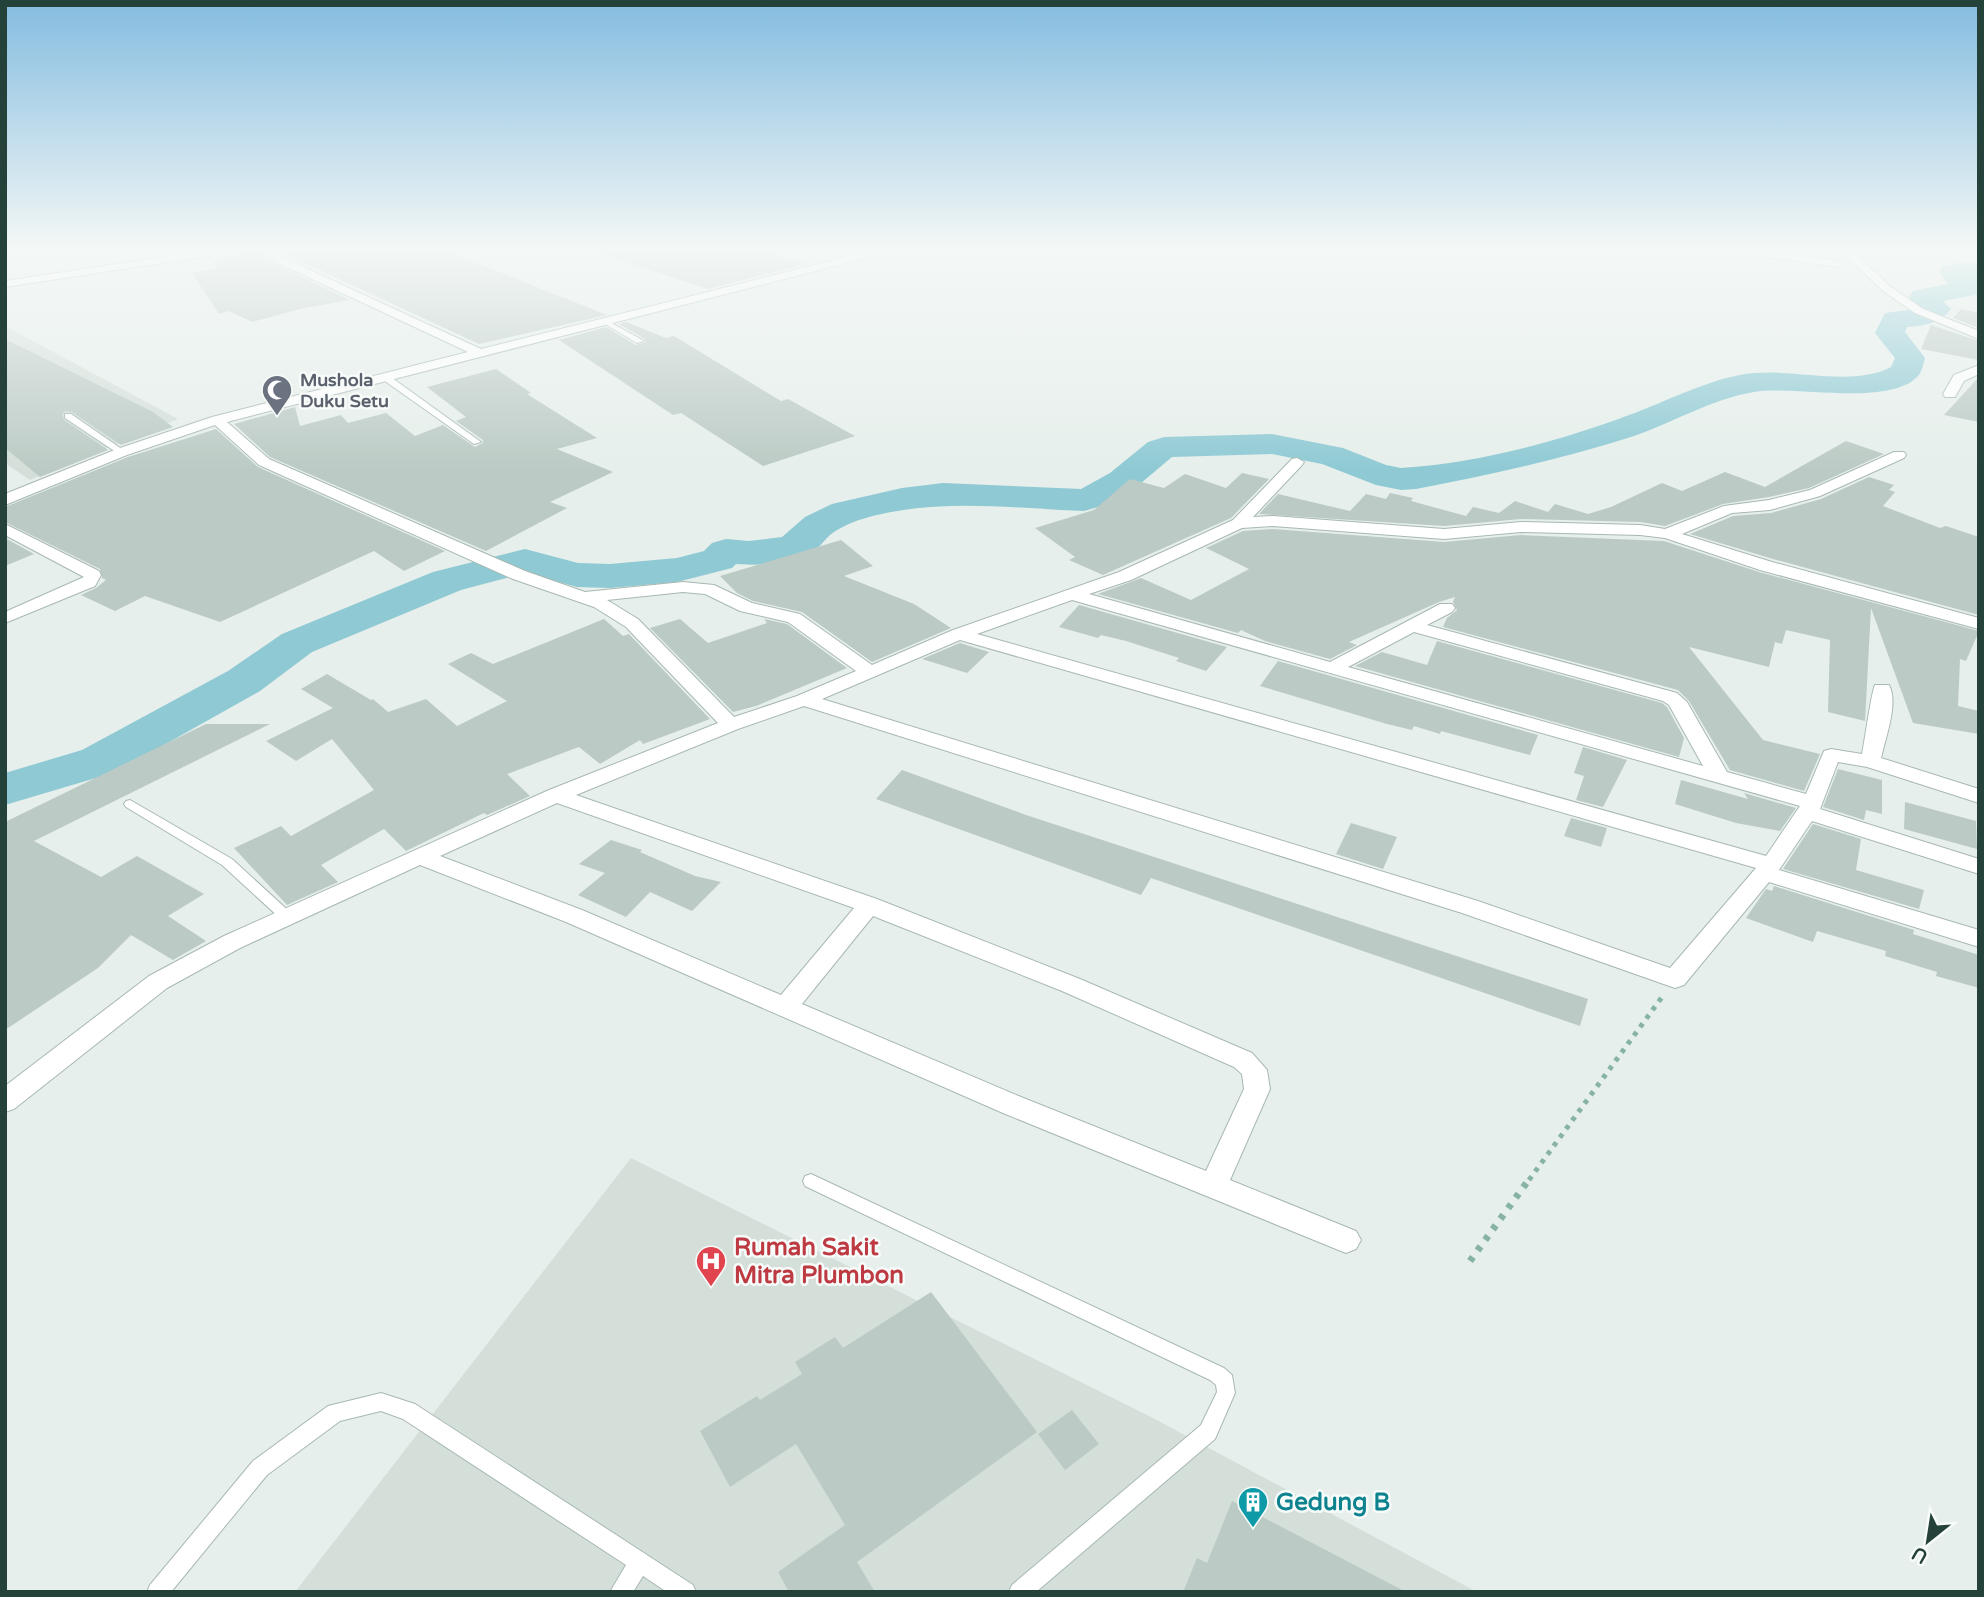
<svg xmlns="http://www.w3.org/2000/svg" width="1984" height="1597" font-family="'Varela Round',sans-serif">
	<style>
		.built { fill: #d4dfda }
		.lines { fill: none; stroke-linecap: round; stroke-linejoin: round }
		.river { fill: #8ec9d4; fill-rule: evenodd }
		.building { fill: #bbcac4 }
		.lane-casing { stroke: #a8b8b2; stroke-width: 2 }
		.street-casing { stroke: #a8b8b2; stroke-width: 2 }
		.path-far1 { stroke: #86b3a5; stroke-width: 5; stroke-dasharray: 4.5 6; stroke-linecap: butt }
		.path { stroke: #86b3a5; stroke-width: 7; stroke-dasharray: 5 8; stroke-linecap: butt }
		.lane { fill: #fff; fill-rule: evenodd }
		.street { fill: #fff; fill-rule: evenodd }
		.labels { text-anchor: middle; dominant-baseline: central; stroke-width: 5; stroke-linejoin: round; paint-order: stroke }
		.far-worship-label { font-size: 18px; font-weight: bold; fill: #5b616d; stroke: #f7fbf9; text-anchor: start }
		.near-health-label { font-size: 24px; font-weight: bold; fill: #be3a42; stroke: #f7fbf9; text-anchor: start }
		.near-culture-label { font-size: 24px; font-weight: bold; fill: #0d838f; stroke: #f7fbf9; text-anchor: start }
	</style>
	<rect width="100%" height="100%" fill="#e6efeb"/>
	<path class="built" d="M5,326l173,93 -148,61 -25,-17z
		M631,1158l522,260 324,174h-1182z"/>
	<g class="lines">
		<path class="river" d="M1964,262l15,2v30l-36,7 8,8c-10,14 -28,17 -44,18l-2,5 20,26c-2,6 -3,15 -8,19 -30,30 -125,8 -163,15 -42,7 -80,30 -120,44 -72,23 -144,39 -218,53l-15,1 -25,-5 -54,-21 -50,-10 -100,3 -44,37 -23,11 -21,6c-75,-3 -153,-14 -225,9 -9,3 -22,9 -29,15 -5,4 -9,11 -15,15 -19,14 -56,16 -79,14l-4,4 -55,14 -67,6 -33,-1 -52,-14 -64,17 -149,62 -52,39 -144,81 -111,33v-32l77,-23 146,-79 54,-37 151,-62 92,-23 53,14 32,1 67,-6 27,-7 8,-8 14,-4 23,2 33,-4 23,-20 27,-13 70,-16 41,-5 138,6 29,-16 38,-31 16,-5 108,-3 71,14 43,17 15,3c76,-5 156,-26 228,-53 37,-13 85,-39 125,-42 42,-4 100,14 137,-6l4,-9 -20,-25 10,-20 31,-4 -7,-12 4,-6 35,-7 -9,-12 4,-6z"/>
	</g>
	<path class="building" d="M254,248l25,18 71,34 -46,8 -52,14 -23,-11 -10,3 -27,-41 26,-5 -5,-6h4l-3,-4 27,-4z
		M272,248h167l168,67 -128,29z
		M595,248h157l54,16 -98,25 -113,-37z
		M1961,309l18,4v15l-26,-10z
		M626,322l40,16 8,-2 107,65 7,-2 67,37 -92,30 -82,-53 -8,2 -114,-75 47,-13 30,18 10,-3 -1,-3 -26,-15z
		M1931,325l48,16v19l-58,-11z
		M5,339l148,73 20,15 -52,18 -49,-33 -7,-1 -3,3 2,6 44,30 -68,27 -35,-29z
		M496,369l35,24 -4,1 70,44 -40,11 56,23 -63,30 17,6 -81,43 -216,-94 -36,-33 61,-17 5,19 41,-11 7,8 38,-10 29,23 28,-11 32,22 8,-4v-3l-27,-19 10,-4 -39,-30z
		M1979,377v45l-35,-7z
		M216,429l42,38 187,84 -41,20 -30,-20 -154,71 -75,-26 -30,15 -34,-16 15,-7 10,-8 -4,-2 -2,-9 -95,-47v-15l123,-50z
		M1846,441l38,13 -75,34 -40,9 -46,7 -58,22 -25,-4 -119,-3 -77,7 -185,-12 19,-20 72,17 16,-17 20,5 4,-6 23,5 -2,3 55,15 7,-9 26,6 16,-12 33,11 7,-8 33,10 23,-7 51,-24 20,8 43,-19 40,15z
		M1242,473l27,6 -38,39 -128,57 -34,-15 6,-3 -40,-29 59,-18 36,-31 34,9 21,-14 41,14z
		M1869,477l25,8 -5,5 6,2 -12,14 57,22 6,-2 33,11v78l-206,-56 -83,-25 43,-18 38,-3 50,-14z
		M1273,529l171,13 77,-7 143,6 95,31 220,59 -13,30 -6,-2 -2,47 21,5v23l-66,-11 -42,-115 -6,113 -37,-9 2,-72 -44,-10 -4,14 -7,-2 -6,25 -80,-20 74,93 57,14 -16,37 -74,-21 -41,-69 -11,-11 -235,-63 4,-9 10,-8 -4,-8 2,-5 -16,5 -90,40 8,3 -27,14 -65,-18 -24,-11 -3,3 -140,-39 43,-16 50,22 58,-31 -43,-21 37,-17z
		M5,538l29,16 -29,12z
		M841,540l32,26 -29,10 70,28 37,24 -79,34 -70,-50 -49,-11 -16,-8 -17,-17z
		M1079,605l148,42 -21,24 -30,-10 3,-3 -53,-17 -25,-6 -3,3 -39,-11z
		M604,619l19,17 6,-2 81,85 -67,25 -3,-4 -40,24 -21,-17 -72,27 23,22 -43,19 -3,-2 -78,38 -22,-22 -63,36 17,17 -51,23 -53,-57 47,-22 10,10 83,-46 -42,-51 -36,22 -30,-20 67,-33 -32,-19 26,-15 44,26 2,-1 15,13 38,-13 31,27 50,-25 -59,-37 23,-11 22,11z
		M680,619l28,24 59,-20 -3,-4 23,5 60,44 -91,38 -23,6 -83,-84z
		M1437,641l225,62 5,4 17,31 -5,19 -324,-91 27,-14 45,13z
		M960,643l29,9 -22,21 -45,-14z
		M1278,661l260,74 -8,20 -89,-24 -1,3 -26,-8 -2,4 -25,-6 -127,-38z
		M206,724h64l-236,117 67,36 36,-21 67,38 -36,22 38,25 -33,19 -42,-25 -33,33 -93,62v-208z
		M1583,747l44,13 -24,47 -27,-7 8,-24 -10,-3z
		M1838,769l44,11v34l-16,-4 -2,10 -41,-13z
		M902,770l124,45 562,184 -8,27 -429,-148 -10,17 -265,-96z
		M1681,780l67,19 -4,-6 52,15 -16,23 -44,-8 -61,-19z
		M1905,802l71,19 1,28 -73,-20z
		M1571,818l36,10 -6,19 -37,-11z
		M1351,823l46,14 -14,32 -47,-15z
		M1813,824l48,15 -5,31 68,20 -5,19 -136,-40z
		M611,840l31,10 -2,2 55,24 26,6 -29,29 -42,-19 -24,25 -48,-22 27,-22 -26,-9z
		M1774,886l140,44 -1,4 66,21v33l-43,-12 1,-4 -52,-16 1,-5 -69,-20 -4,11 -67,-24 20,-29 6,2z
		M931,1292l106,140 -180,130 18,30h-86l-11,-20 67,-47 -49,-81 -66,43 -30,-56 57,-35 3,4 42,-26 -7,-12 40,-25 8,11z
		M1072,1410l27,34 -34,26 -27,-36z
		M1232,1501l174,91h-223l14,-34 10,5z"/>
	<g class="lines">
		<g class="lane-casing">
			<path id="lane" d="M602,320h4l38,21 -7,2 -35,-21z
				M382,375h6l93,67 -7,2 -92,-65z
				M65,414h6l55,38 -7,2 -54,-36z
				M130,800l102,59 60,55 2,3 -2,3h-10l-60,-55 -96,-58 -2,-3 2,-3z
				M811,1174l413,194 8,7 3,18 -20,46 -179,153h-27l3,-7 189,-160 16,-33 -1,-7 -6,-5 -405,-194 -2,-5 2,-5z
				M381,1393l34,11 278,181 3,7h-29l-24,-16 -10,16h-23l16,-27 -223,-146 -22,-8 -41,10 -73,54 -96,117h-24l3,-7 103,-124 75,-55z"/>
		</g>
		<g class="street-casing">
			<path id="street" d="M223,248h23l-5,3 -236,36v-6z
				M256,248h12l20,12 193,89 401,-101h16l-1,2 -670,172 42,37 256,112 60,21 98,-10 31,3 38,18 48,11 72,51 81,-35 166,-58 114,-52 59,-61 5,-1 7,4 -2,3 -49,52 20,-1 171,13 77,-7 119,3 25,4 59,-23 45,-6 41,-10 84,-38h10l2,3 -2,3 -84,38 -50,14 -38,3 -50,21 90,28 207,56v11l-219,-59 -95,-32 -25,-3 -119,-3 -77,7 -171,-13 -31,2 -111,52 -42,14 241,68 110,-58h12l3,4 -3,4 -25,13 250,68 10,9 40,70 79,22 18,-43 7,-2 31,5c3,-14 9,-61 13,-69h14c10,18 -4,54 -8,73l98,31v14l-112,-36 -29,-5 -18,47 159,50v15l-167,-53 -33,49 200,60v17l-210,-65 -85,103 -9,3 -213,-75 -658,-207 -66,23 -162,66 301,104 203,80 172,74 15,17 3,19 -40,91 126,51 5,9 -5,9 -10,4 -10,-4 -333,-136 -437,-191 -146,-57 -180,83 -73,40 -153,121 -9,3v-26l144,-110 75,-40 325,-146 169,-67 -92,-96 -32,-20 -81,-28 -254,-114 -44,-40 -88,30 -122,50v-11l112,-45 95,-32 256,-65 -188,-88zM683,592l22,2 35,17 48,11 68,49 -59,25 -63,21 -96,-98 -31,-19zM1072,600l728,206 -34,50 -789,-222zM1414,632l249,69 6,4 34,61 -355,-99zM960,640l796,228 -86,100 -192,-67 -656,-202zM557,803l297,105 -73,87 -199,-85 -142,-54zM873,916l189,75 172,76 8,7 2,15 -38,82 -185,-74 -219,-93z
				M1718,248h24l97,13 5,3 -5,3 -116,-16z
				M1814,248h18l21,4 38,35 32,22 56,22v8l-64,-26 -32,-22 -37,-35z
				M1979,365v9l-15,7 -9,16h-10l-2,-3 11,-19z
				M5,524l94,47 2,4 -6,11 -90,37v-11l79,-35 -79,-42z"/>
		</g>
		<path class="path-far1" d="M1529,1180l133,-183"/>
		<path class="path" d="M1470,1261l60,-83"/>
		<use href="#lane" class="lane"/>
		<use href="#street" class="street"/>
	</g>
	<linearGradient id="sky" x2="0" y2="1"><stop stop-color="#84bce0"/><stop offset="0.53" stop-color="#f4f8f6"/><stop offset="1" stop-color="#f4f8f6" stop-opacity="0"/></linearGradient>
	<rect width="1984" height="471" fill="url(#sky)"/>
	<defs>
		<g id="mosque-pin" transform="scale(1.575)"><path d="M0 17L-7.5 6A9.5 9.5 0 1 1 7.5 6Z" fill="#6b7280" stroke="#f7fbf9"/><path d="M3.5-4.9A6 6 0 1 0 3.5 4.9A5 5 0 1 1 3.5-4.9Z" fill="#fff"/></g>
		<g id="hospital-pin" transform="scale(1.575)"><path d="M0 17L-7.5 6A9.5 9.5 0 1 1 7.5 6Z" fill="#e0444e" stroke="#f7fbf9"/><path d="M-5-5h3v3.5h4V-5h3V5h-3V1.5h-4V5h-3Z" fill="#fff"/></g>
		<g id="building-pin" transform="scale(1.575)"><path d="M0 17L-7.5 6A9.5 9.5 0 1 1 7.5 6Z" fill="#0f9aa8" stroke="#f7fbf9"/><path d="M-4-6H4V6H1V3H-1V6H-4ZM-2.5-4.3h1.7v1.8h-1.7ZM.8-4.3h1.7v1.8H.8ZM-2.5-1h1.7V.8h-1.7ZM.8-1h1.7V.8H.8Z" fill="#fff"/></g>
	</defs>
	<g fill-rule="evenodd">
		<use href="#mosque-pin" x="277" y="390"/>
		<use href="#hospital-pin" x="711" y="1261"/>
		<use href="#building-pin" x="1253" y="1502"/>
	</g>
	<g class="labels">
		<g class="far-worship-label">
			<text x="300" y="380">Mushola<tspan x="300" dy="21">Duku Setu</tspan></text>
		</g>
		<g class="near-health-label">
			<text x="734" y="1247">Rumah Sakit<tspan x="734" dy="28">Mitra Plumbon</tspan></text>
		</g>
		<g class="near-culture-label">
			<text x="1276" y="1502">Gedung B</text>
		</g>
	</g>
	<rect width="1984" height="1597" fill="none" stroke="#24423a" stroke-width="14"/>
	<g transform="translate(1928 1541) rotate(210)" stroke="#f7fbf9" stroke-width="5" paint-order="stroke">
	<path d="M0-5L12 26L0 18L-12 26Z" fill="#24423a"/>
	<text y="-10" font-size="19" font-weight="bold" text-anchor="middle" fill="#24423a">U</text>
	</g>
</svg>
